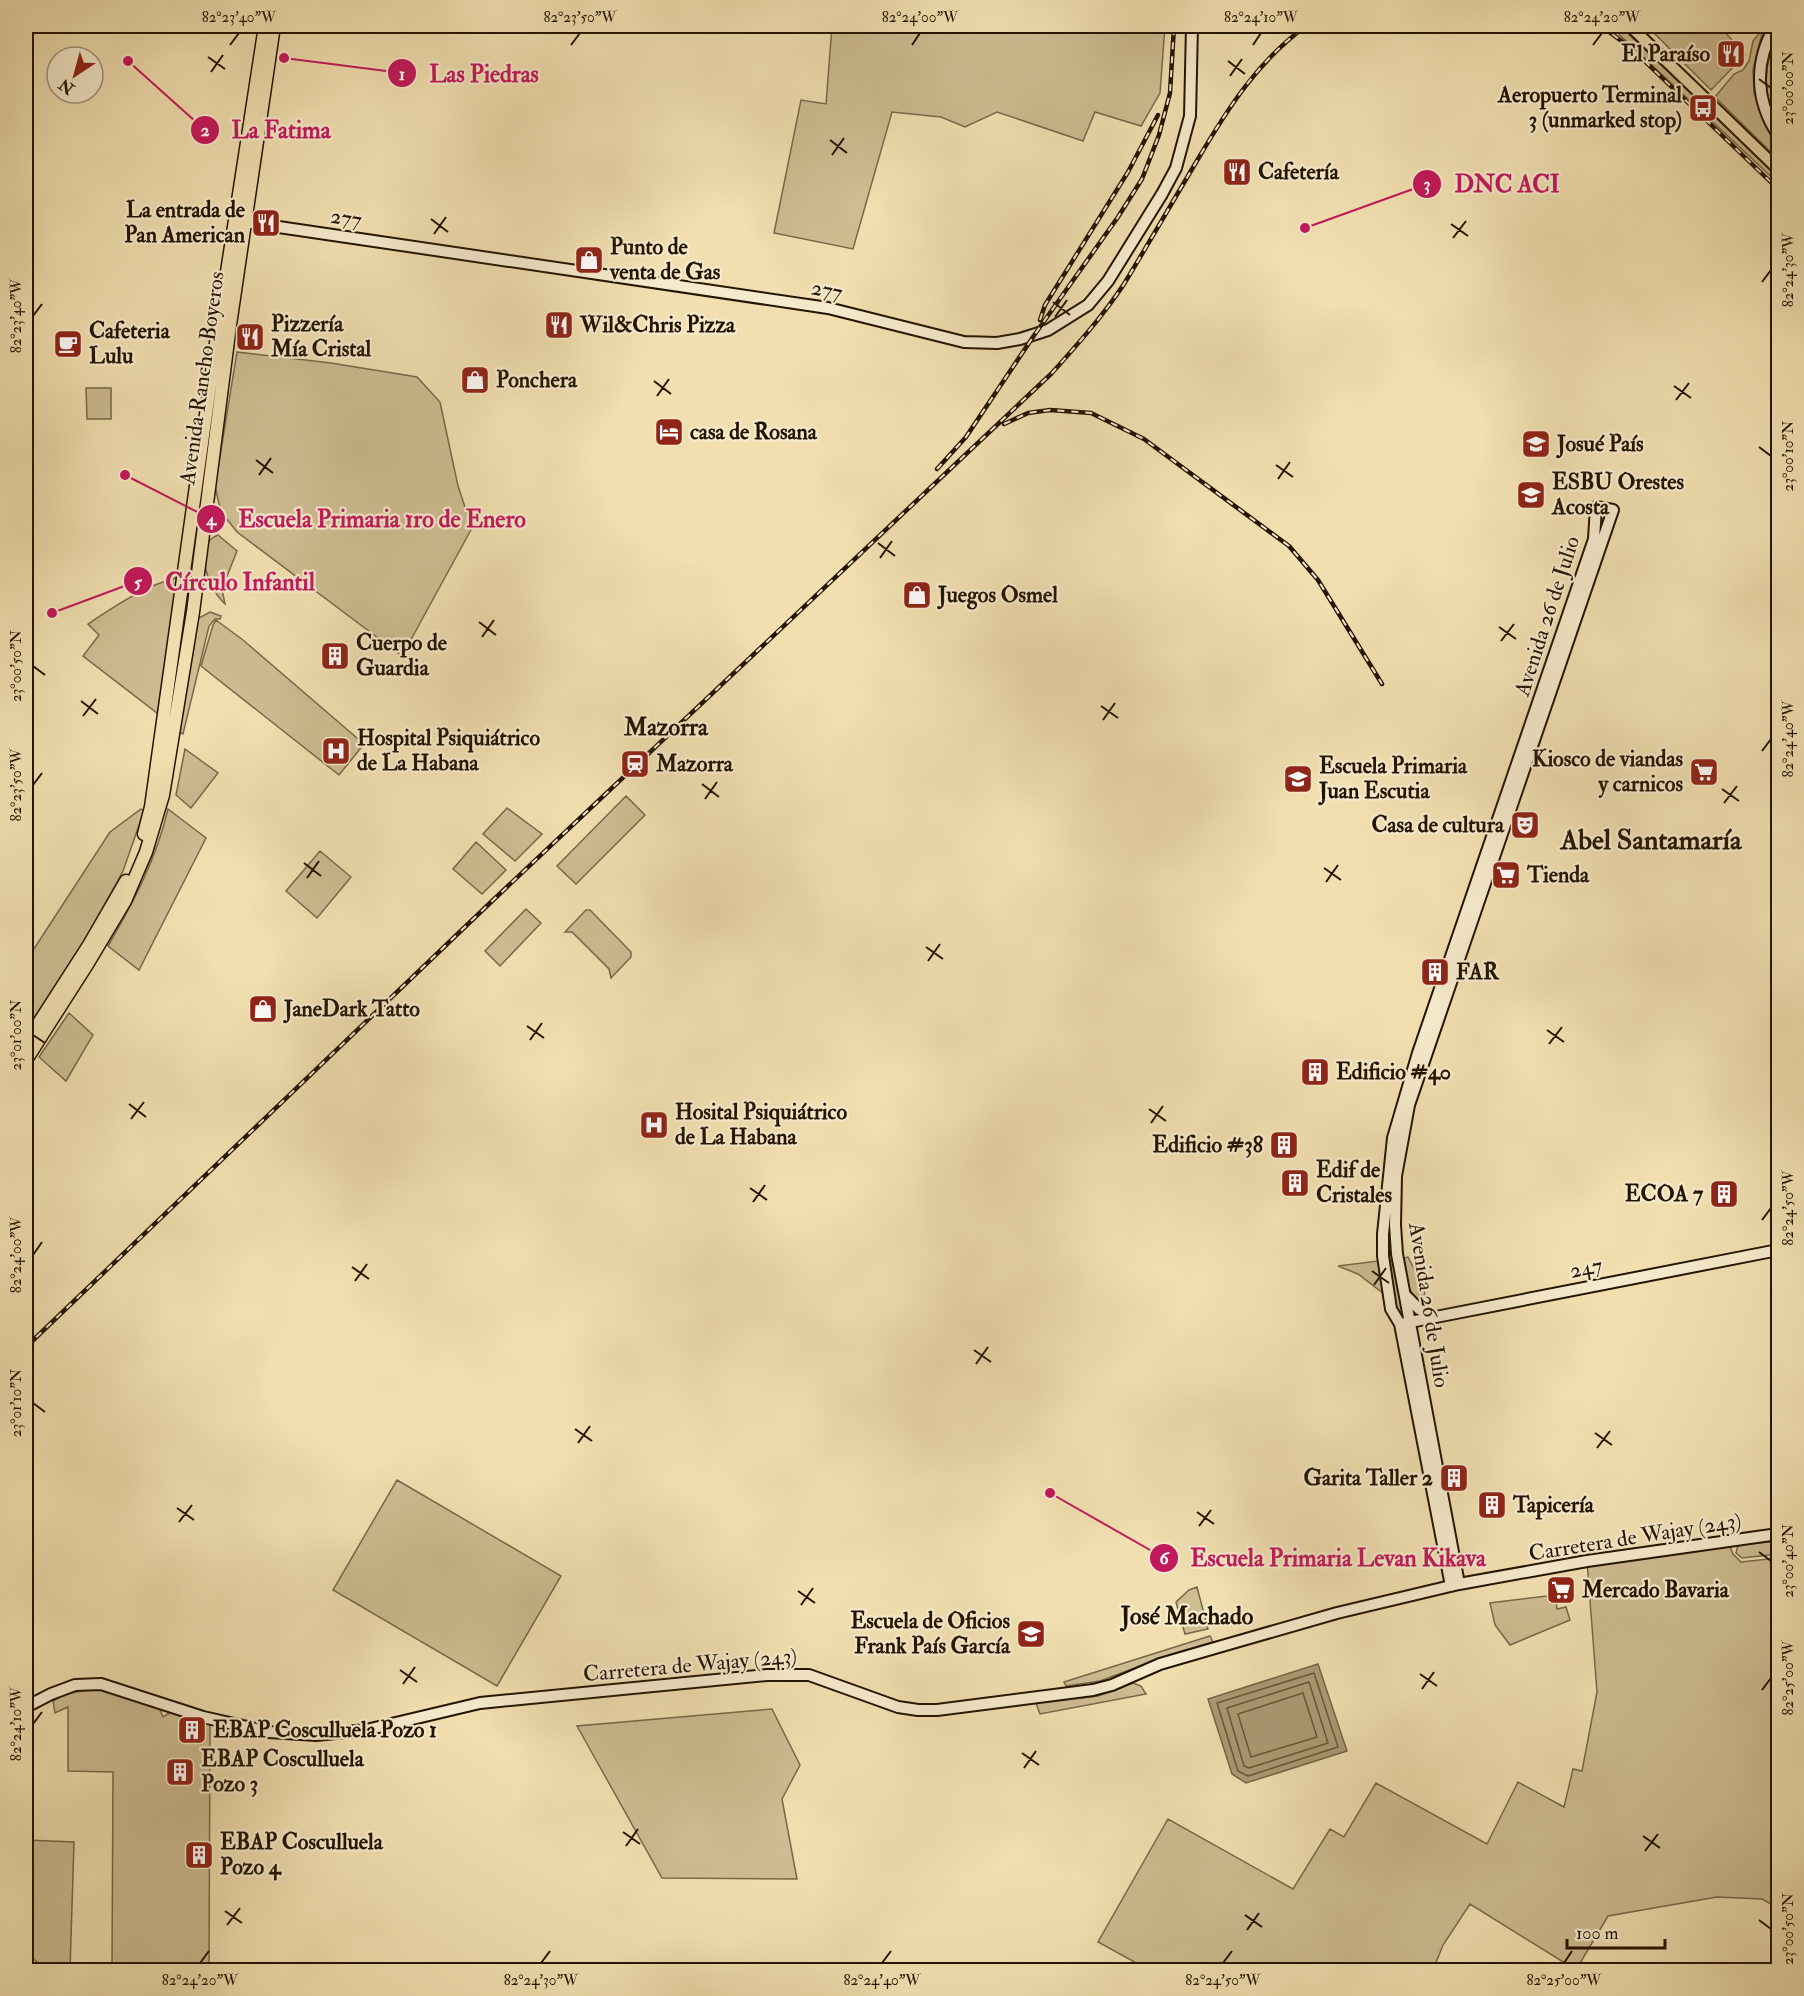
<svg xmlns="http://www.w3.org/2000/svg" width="1804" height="1996" font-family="'IM FELL Double Pica',serif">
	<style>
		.green { fill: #cebc92; stroke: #786849; stroke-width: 1.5 }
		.water { fill: #ab9a74; stroke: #756446; stroke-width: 1.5 }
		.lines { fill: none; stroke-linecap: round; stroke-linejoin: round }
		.shore { stroke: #67573a; stroke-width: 1.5 }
		.secondary-casing { stroke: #231400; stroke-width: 14 }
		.primary-casing { stroke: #231400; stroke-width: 14 }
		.highway-casing { stroke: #231400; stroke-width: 15 }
		.secondary { stroke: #f6eacc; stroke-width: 10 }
		.primary { stroke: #f1dfb0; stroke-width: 10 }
		.highway { stroke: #f1dfb0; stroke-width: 12 }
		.rail-casing { stroke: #231400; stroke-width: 4.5 }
		.rail { stroke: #f6eacc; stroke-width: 2; stroke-dasharray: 7; stroke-linecap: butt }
		.ticks { fill: none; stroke: #231400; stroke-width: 2 }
		.labels { text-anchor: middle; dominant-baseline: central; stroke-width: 4.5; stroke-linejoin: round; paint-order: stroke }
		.poi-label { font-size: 22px; font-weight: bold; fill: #231400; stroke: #f6eacc; text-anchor: start }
		.street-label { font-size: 22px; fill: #231400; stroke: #f6eacc }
		.neighbourhood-label { font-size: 24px; font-weight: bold; fill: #231400; stroke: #f6eacc }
		.district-label { font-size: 28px; font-weight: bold; fill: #231400; stroke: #f6eacc }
		.leader { fill: none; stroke: #c2185b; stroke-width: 2 }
		.callout-dot { fill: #c2185b; stroke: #f6eacc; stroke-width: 2 }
		.mark-label { font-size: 18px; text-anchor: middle; font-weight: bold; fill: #fff }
		.callout-label { font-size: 24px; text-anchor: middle; font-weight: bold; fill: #c2185b; stroke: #f6eacc; stroke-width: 4.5; stroke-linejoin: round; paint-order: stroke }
		.neatline { fill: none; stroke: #231400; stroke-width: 2 }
		.ticks-label { font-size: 15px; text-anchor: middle; fill: #231400 }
	</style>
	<rect width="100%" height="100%" fill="#f1dfb0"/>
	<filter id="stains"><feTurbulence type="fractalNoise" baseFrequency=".00333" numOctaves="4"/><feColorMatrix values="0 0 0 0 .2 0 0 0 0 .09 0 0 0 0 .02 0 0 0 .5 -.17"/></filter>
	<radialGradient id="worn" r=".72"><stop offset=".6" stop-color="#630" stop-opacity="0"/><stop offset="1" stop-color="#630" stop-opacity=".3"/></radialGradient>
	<path class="green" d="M832,26h333l-5,67 -19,33 -46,-14 -12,29 -86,-29 -32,15 -24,-10 -49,-5 -39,137 -79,-16 27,-133 25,4z
		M1610,26h10l158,150v7z
		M1647,26h74l4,6 20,23 -34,35z
		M1763,29l-10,41 1,23 11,32 13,19v15l-63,-62 19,-23 9,-4 6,-9 4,-20z
		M1778,33l-4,51 4,24v17c-17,-31 -15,-61 0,-92z
		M237,352l94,11 86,14 23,25 18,84 14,42 -70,128 -165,-124 -16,-20 -6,-25z
		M86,388h25v31h-24z
		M218,535l19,16 -15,38 3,15c-16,-14 -34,-59 -7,-69z
		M179,577l-18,139 -78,-60 16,-21 -11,-11c27,-18 58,-39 91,-47z
		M210,612l11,4 -1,3h-5l-6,7 -26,108 -4,-2 18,-113z
		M216,620l27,20 121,104 -25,31 -138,-109 12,-41z
		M185,749l33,24 -27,35 -15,-13z
		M626,796l19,19 -69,69 -19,-18z
		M507,808l35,26 -27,27 -32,-27z
		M141,809l3,2 -21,60 -35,64 -55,85 -7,4v-63l84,-129z
		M168,809l38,29 -67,132 -31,-24c26,-45 48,-86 60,-137z
		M476,842l30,28 -24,24 -29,-25z
		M320,851l31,26 -34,41 -31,-27z
		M526,909l15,14 -41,43 -15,-15z
		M586,910h4l41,42v5l-20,21 -2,-9 -37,-37h-7z
		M69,1013l24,22 -27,46 -27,-24z
		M1408,1257l15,29 4,20c-23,-14 -20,-24 -23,-48z
		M1391,1260l4,3 9,54 -4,1 -4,-8 -8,-47z
		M1378,1261l6,33 -26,-20 -20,-8z
		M397,1480l164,96 -64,110 -164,-96z
		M1778,1541v13l-36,4 -6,-5 2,-8z
		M1728,1542l5,12 8,8 37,-4v350l-16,-9 -45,-2 -109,19 -32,54 -106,-66 -27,41 -10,25h-284l-51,-28 70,-123 125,70 37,-60 14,8 32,-54 111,61 31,-62 46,25 9,-38 9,2 15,-79 -10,-131z
		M1197,1587l11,42 -23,5 -9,-32 13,-12z
		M1555,1595l2,14 9,-2 4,13 -60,25 -15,-20 -5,-22z
		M1210,1636l3,6 -41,12 -72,27 -34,5 -2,-4z
		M1133,1683l8,3 5,8 -106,20 -4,-11 62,-7z
		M88,1690l24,1 47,17 4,9 8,-5 36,9 3,4 -1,245h-97l1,-198 -45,-1v-64l-13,6 -2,-12 13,-7z
		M772,1709l28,56 -18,34 15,80 -135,-1 -85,-152z
		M26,1840l48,2 -4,128h-23l-21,-17z"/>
	<path class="water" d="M1318,1664l29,87 -101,32 -14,-9 -24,-75z"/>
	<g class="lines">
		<path class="shore" d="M1314,1673l24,74 -90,29 -10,-5 -21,-68z
			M1309,1682l19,61 -79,25 -5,-2 -17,-58z
			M1303,1693l14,44 -66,20 -13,-43z"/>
		<g class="secondary-casing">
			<path id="secondary" d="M1775,26c-21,36 -20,74 3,109
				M1778,60v27
				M245,222l583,86 136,34 33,1 23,-4 28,-9 40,-25 20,-24 54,-87 14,-26 14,-52 2,-90
				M1405,1295l14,14 16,8
				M1405,1323l373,-73
				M1451,1586l-51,-262 -9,-15 -8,-53v-22l10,-96 25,-85 176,-514 2,-32 17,3 -204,595 -13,71 -1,49 2,29 62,330
				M26,1707l25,-13 24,-9 26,-1 102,33 66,15 47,3 50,-5 114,-27 287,-28h42l89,32 20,3h19l156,-20 19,-5 48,-21 62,-18 115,-33 122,-29 128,-23 191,-27"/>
		</g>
		<g class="primary-casing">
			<path id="primary" d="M1630,26l148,143"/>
		</g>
		<g class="highway-casing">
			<path id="highway" d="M144,834l7,-27 65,-464 49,-317
				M26,1041v2l63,-98 37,-64
				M26,1060l62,-97 37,-62 21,-49 17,-57 30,-183 37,-287 44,-299"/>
		</g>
		<use href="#secondary" class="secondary"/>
		<use href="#primary" class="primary"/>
		<use href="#highway" class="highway"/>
		<g class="rail-casing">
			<path id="rail" d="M1601,26l30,22 147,141
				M1040,320l5,-15 83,-133 30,-57
				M1004,424l24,-11 22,-3 41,3 53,26 145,107 29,34 64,104
				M937,469l29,-32 69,-103 83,-117 24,-38 17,-44 11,-42 4,-67
				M26,1347l464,-444 562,-530c25,-28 51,-57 72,-89 25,-41 49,-83 74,-125 30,-51 60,-98 108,-133"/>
		</g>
		<use href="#rail" class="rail"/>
	</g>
	<path class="ticks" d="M230,45l9,-12M571,45l9,-12M912,45l8,-12M1253,45l8,-12M1593,45l9,-12M208,57l17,12M1228,61l17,13M211,72l12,-17M1230,76l12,-17M1759,79l12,9M830,140l17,13M832,155l12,-17M431,219l17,13M1451,224l17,12M434,234l12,-17M1453,238l13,-17M1762,282l9,-12M1053,302l17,13M33,316l9,-12M1055,317l12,-17M654,381l17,13M1674,386l17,12M657,396l12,-17M1676,400l13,-17M1759,447l12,9M256,460l17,13M1276,465l17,12M259,475l12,-17M1278,479l12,-17M878,543l17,13M880,558l12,-17M479,622l17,13M1499,627l17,12M482,637l12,-17M1501,641l13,-17M33,666l12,9M81,701l17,13M1101,706l17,12M83,716l13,-17M1103,720l12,-17M1762,751l9,-12M702,784l17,13M33,785l9,-12M1722,789l17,12M705,799l12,-17M1724,803l13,-17M304,863l17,13M1324,868l17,12M307,878l12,-17M1326,882l12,-17M926,947l17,12M928,961l12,-17M527,1026l17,12M1547,1030l17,12M33,1035l12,8M530,1040l12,-17M1549,1044l13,-17M129,1104l17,13M1149,1109l17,12M131,1119l13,-17M1151,1123l12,-17M750,1188l17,12M753,1202l12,-17M1762,1220l9,-12M33,1255l9,-13M352,1267l17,12M1372,1271l17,12M355,1281l12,-17M1374,1285l12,-17M974,1350l17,12M976,1364l12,-17M33,1403l12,9M575,1429l17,12M1595,1433l17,12M578,1443l12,-17M1597,1448l13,-17M177,1508l17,12M1197,1512l17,12M179,1522l13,-17M1199,1526l12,-16M1759,1552l12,9M798,1591l17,12M801,1605l12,-17M400,1670l17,12M1420,1674l17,12M403,1684l12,-17M1422,1689l12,-17M1762,1690l9,-12M33,1724l9,-12M1022,1753l17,12M1024,1768l12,-17M623,1832l17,12M1643,1836l17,12M626,1846l12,-17M1645,1851l13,-17M225,1911l17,12M1245,1915l17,12M1759,1920l12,9M227,1925l13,-17M1247,1930l12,-17M200,1963l9,-12M541,1963l9,-12M882,1963l9,-12M1223,1963l9,-12M1564,1963l8,-12"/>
	<defs>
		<g id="restaurant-square" transform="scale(1.5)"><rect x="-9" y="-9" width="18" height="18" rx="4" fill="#8f2418" stroke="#f6eacc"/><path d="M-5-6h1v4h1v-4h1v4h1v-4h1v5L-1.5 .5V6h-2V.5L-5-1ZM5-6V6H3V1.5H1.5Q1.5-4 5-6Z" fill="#fff"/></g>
		<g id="bus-square" transform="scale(1.5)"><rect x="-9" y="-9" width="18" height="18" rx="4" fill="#8f2418" stroke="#f6eacc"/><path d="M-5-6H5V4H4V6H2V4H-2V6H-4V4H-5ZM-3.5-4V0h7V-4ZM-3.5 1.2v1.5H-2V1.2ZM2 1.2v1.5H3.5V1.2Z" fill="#fff"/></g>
		<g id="shop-square" transform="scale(1.5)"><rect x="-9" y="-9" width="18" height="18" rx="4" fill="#8f2418" stroke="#f6eacc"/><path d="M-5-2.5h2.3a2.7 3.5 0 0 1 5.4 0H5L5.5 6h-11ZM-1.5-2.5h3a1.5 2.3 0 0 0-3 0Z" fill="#fff"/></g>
		<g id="cafe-square" transform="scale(1.5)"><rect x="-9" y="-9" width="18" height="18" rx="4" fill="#8f2418" stroke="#f6eacc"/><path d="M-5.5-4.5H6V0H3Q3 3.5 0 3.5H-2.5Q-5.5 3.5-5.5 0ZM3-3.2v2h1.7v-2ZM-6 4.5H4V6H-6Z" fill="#fff"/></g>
		<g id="hotel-square" transform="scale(1.5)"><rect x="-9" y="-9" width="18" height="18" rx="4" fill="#8f2418" stroke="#f6eacc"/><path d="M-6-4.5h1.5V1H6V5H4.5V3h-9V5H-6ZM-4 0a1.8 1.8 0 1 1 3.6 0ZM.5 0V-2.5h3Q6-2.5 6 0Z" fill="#fff"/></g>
		<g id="school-square" transform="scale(1.5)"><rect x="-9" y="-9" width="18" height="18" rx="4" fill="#8f2418" stroke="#f6eacc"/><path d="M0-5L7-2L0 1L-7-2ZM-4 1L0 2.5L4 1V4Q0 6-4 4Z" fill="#fff"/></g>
		<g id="building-square" transform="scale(1.5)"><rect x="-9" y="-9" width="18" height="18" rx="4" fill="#8f2418" stroke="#f6eacc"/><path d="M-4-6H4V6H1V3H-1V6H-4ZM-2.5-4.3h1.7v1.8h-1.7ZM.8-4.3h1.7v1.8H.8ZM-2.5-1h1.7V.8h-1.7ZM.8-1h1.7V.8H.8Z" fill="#fff"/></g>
		<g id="hospital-square" transform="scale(1.5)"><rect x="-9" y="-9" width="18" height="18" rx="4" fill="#8f2418" stroke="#f6eacc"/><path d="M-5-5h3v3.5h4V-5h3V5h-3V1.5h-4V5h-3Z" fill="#fff"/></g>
		<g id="station-square" transform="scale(1.5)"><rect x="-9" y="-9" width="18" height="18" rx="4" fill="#8f2418" stroke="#f6eacc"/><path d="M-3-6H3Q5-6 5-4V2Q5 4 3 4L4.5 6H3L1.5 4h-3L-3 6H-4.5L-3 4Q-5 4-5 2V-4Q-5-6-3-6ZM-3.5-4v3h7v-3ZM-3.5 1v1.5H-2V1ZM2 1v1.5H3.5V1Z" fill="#fff"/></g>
		<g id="supermarket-square" transform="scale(1.5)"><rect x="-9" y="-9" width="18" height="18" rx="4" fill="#8f2418" stroke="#f6eacc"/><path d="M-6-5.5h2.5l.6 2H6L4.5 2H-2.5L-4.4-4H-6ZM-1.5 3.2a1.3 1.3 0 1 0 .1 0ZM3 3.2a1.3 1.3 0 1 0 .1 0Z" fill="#fff"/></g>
		<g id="theatre-square" transform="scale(1.5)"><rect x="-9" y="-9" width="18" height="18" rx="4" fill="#8f2418" stroke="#f6eacc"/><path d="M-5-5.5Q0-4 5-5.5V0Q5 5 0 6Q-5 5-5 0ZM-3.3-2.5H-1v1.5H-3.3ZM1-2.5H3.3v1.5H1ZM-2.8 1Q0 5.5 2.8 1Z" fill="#fff"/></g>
	</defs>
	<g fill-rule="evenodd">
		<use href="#restaurant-square" x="1731" y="54"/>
		<use href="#bus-square" x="1703" y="108"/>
		<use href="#restaurant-square" x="1237" y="172"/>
		<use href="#restaurant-square" x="266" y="223"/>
		<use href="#shop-square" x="589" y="260"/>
		<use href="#restaurant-square" x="559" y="325"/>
		<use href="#restaurant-square" x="250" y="337"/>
		<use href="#cafe-square" x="68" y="344"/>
		<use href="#shop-square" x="475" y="380"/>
		<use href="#hotel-square" x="669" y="432"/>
		<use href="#school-square" x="1536" y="444"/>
		<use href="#school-square" x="1531" y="495"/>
		<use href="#shop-square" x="917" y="595"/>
		<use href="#building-square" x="335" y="656"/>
		<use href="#hospital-square" x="336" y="751"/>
		<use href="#station-square" x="635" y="764"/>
		<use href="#supermarket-square" x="1704" y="772"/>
		<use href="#school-square" x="1298" y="779"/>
		<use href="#theatre-square" x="1525" y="825"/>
		<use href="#supermarket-square" x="1506" y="875"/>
		<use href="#building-square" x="1435" y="972"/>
		<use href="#shop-square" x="263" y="1009"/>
		<use href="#building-square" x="1315" y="1072"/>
		<use href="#hospital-square" x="654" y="1125"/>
		<use href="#building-square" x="1284" y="1145"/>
		<use href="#building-square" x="1295" y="1183"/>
		<use href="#building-square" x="1724" y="1194"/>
		<use href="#building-square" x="1454" y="1478"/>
		<use href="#building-square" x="1492" y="1505"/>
		<use href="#supermarket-square" x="1561" y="1590"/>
		<use href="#school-square" x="1031" y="1634"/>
		<use href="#building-square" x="192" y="1730"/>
		<use href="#building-square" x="180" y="1772"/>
		<use href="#building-square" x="199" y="1855"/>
	</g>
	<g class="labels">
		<g class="poi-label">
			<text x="1710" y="54" text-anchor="end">El Paraíso</text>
			<text x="1682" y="95" text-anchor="end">Aeropuerto Terminal<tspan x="1682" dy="25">3 (unmarked stop)</tspan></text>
			<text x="1258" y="172">Cafetería</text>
			<text x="245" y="210" text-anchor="end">La entrada de<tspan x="245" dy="25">Pan American</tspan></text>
			<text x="610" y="247">Punto de<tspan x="610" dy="25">venta de Gas</tspan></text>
			<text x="271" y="324">Pizzería<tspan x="271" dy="25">Mía Cristal</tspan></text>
			<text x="580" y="325">Wil&amp;Chris Pizza</text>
			<text x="89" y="331">Cafeteria<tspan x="89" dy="25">Lulu</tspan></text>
			<text x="496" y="380">Ponchera</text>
			<text x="690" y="432">casa de Rosana</text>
			<text x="1557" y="444">Josué País</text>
			<text x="1552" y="482">ESBU Orestes<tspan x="1552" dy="25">Acosta</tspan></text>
			<text x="938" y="595">Juegos Osmel</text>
			<text x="356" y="643">Cuerpo de<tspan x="356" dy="25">Guardia</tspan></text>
			<text x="357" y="738">Hospital Psiquiátrico<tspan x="357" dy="25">de La Habana</tspan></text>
			<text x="1683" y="759" text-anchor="end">Kiosco de viandas<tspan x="1683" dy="25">y carnicos</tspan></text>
			<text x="656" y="764">Mazorra</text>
			<text x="1319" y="766">Escuela Primaria<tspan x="1319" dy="25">Juan Escutia</tspan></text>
			<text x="1504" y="825" text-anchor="end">Casa de cultura</text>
			<text x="1527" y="875">Tienda</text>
			<text x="1456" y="972">FAR</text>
			<text x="284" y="1009">JaneDark Tatto</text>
			<text x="1336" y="1072">Edificio #40</text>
			<text x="675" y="1112">Hosital Psiquiátrico<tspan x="675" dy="25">de La Habana</tspan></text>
			<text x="1263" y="1145" text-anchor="end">Edificio #38</text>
			<text x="1316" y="1170">Edif de<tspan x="1316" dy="25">Cristales</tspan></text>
			<text x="1703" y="1194" text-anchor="end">ECOA 7</text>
			<text x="1433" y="1478" text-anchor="end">Garita Taller 2</text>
			<text x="1513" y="1505">Tapicería</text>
			<text x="1582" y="1590">Mercado Bavaria</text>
			<text x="1010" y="1621" text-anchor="end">Escuela de Oficios<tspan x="1010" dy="25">Frank País García</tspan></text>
			<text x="213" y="1730">EBAP Cosculluela Pozo 1</text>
			<text x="201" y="1759">EBAP Cosculluela<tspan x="201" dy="25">Pozo 3</tspan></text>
			<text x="220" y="1842">EBAP Cosculluela<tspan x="220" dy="25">Pozo 4</tspan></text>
		</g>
		<g class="street-label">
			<text transform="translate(346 218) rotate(9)">277</text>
			<text transform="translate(827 290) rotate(11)">277</text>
			<text transform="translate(202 378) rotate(-82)">Avenida Rancho Boyeros</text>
			<text transform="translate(1547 616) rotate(-72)">Avenida 26 de Julio</text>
			<text transform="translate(1586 1268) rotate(-11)">247</text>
			<text transform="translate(1429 1305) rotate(81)">Avenida 26 de Julio</text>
			<text transform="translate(1635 1537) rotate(-9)">Carretera de Wajay (243)</text>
			<text transform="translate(690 1665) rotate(-5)">Carretera de Wajay (243)</text>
		</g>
		<g class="neighbourhood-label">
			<text x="666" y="727">Mazorra</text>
			<text x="1187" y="1616">José Machado</text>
		</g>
		<g class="district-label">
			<text x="1651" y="840">Abel Santamaría</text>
		</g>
	</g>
	<path class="leader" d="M284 58L402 73M128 61L205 130M1305 228L1427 184M125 475L211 519M52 613L138 581M1050 1493L1164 1558"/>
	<g class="callout-dot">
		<circle cx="284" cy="58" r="6"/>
		<circle cx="128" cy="61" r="6"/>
		<circle cx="1305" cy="228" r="6"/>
		<circle cx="125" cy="475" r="6"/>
		<circle cx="52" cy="613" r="6"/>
		<circle cx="1050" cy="1493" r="6"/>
		<circle cx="402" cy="73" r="15"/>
		<circle cx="205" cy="130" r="15"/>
		<circle cx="1427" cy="184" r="15"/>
		<circle cx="211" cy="519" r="15"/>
		<circle cx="138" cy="581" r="15"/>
		<circle cx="1164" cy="1558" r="15"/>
	</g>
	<g class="mark-label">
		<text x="402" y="80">1</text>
		<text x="205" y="136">2</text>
		<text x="1427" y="190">3</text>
		<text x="211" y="525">4</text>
		<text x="138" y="588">5</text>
		<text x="1164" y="1564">6</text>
	</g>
	<g class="callout-label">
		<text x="484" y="82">Las Piedras</text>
		<text x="281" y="138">La Fatima</text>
		<text x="1507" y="192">DNC ACI</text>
		<text x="382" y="527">Escuela Primaria 1ro de Enero</text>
		<text x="240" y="590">Círculo Infantil</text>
		<text x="1338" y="1566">Escuela Primaria Levan Kikava</text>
	</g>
	<rect width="1804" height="1996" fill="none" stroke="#f1dfb0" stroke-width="66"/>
	<g transform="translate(75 75) rotate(216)"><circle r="28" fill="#f6eacc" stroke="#a2947a" stroke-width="1.5"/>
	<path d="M0-4.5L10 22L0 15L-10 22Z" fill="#8f2418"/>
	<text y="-9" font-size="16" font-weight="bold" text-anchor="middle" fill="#231400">N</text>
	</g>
	<path d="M1567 1939v9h98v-9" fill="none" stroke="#231400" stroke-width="3"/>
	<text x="1576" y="1939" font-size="18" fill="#231400" stroke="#f6eacc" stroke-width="4.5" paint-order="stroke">100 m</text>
	<rect x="33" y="33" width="1738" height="1930" class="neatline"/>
	<g class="ticks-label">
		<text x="239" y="22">82°23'40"W</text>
		<text x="580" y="22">82°23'50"W</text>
		<text x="920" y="22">82°24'00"W</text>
		<text x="1261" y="22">82°24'10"W</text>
		<text x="1602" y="22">82°24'20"W</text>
		<text transform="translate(1788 88) rotate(-90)" y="5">23°00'00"N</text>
		<text transform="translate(1788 270) rotate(-90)" y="5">82°24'30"W</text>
		<text transform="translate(16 316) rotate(-90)" y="5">82°23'40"W</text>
		<text transform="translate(1788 456) rotate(-90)" y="5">23°00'10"N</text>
		<text transform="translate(16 666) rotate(-90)" y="5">23°00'50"N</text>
		<text transform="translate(1788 739) rotate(-90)" y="5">82°24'40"W</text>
		<text transform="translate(16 785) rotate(-90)" y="5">82°23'50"W</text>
		<text transform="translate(16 1035) rotate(-90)" y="5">23°01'00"N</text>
		<text transform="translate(1788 1208) rotate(-90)" y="5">82°24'50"W</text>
		<text transform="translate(16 1255) rotate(-90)" y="5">82°24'00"W</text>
		<text transform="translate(16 1403) rotate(-90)" y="5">23°01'10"N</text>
		<text transform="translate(1788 1561) rotate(-90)" y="5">23°00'40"N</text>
		<text transform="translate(1788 1678) rotate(-90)" y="5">82°25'00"W</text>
		<text transform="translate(16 1724) rotate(-90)" y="5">82°24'10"W</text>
		<text transform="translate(1788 1929) rotate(-90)" y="5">23°00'50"N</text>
		<text x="200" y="1985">82°24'20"W</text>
		<text x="541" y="1985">82°24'30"W</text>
		<text x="882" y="1985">82°24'40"W</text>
		<text x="1223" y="1985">82°24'50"W</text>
		<text x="1564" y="1985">82°25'00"W</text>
	</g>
	<rect width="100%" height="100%" filter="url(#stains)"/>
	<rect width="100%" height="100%" fill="url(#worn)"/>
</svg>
